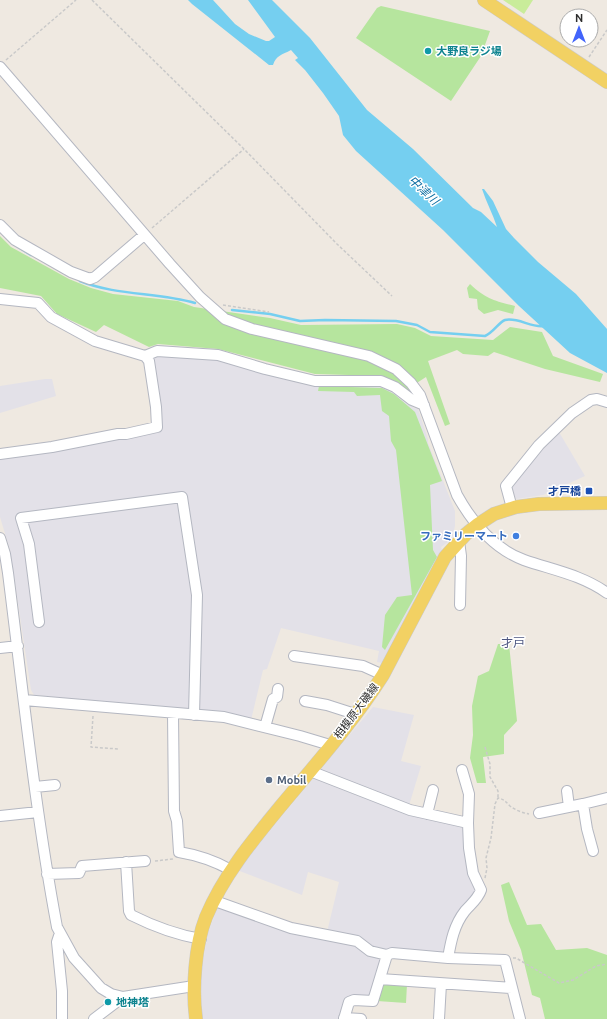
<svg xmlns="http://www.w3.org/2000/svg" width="607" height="1019" font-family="Ubuntu,'Noto Sans JP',sans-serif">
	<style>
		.industrial { fill: #e3e1e8 }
		.green { fill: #b6e59e }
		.pitch { fill: #c9ec9a }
		.water { fill: #75cff0 }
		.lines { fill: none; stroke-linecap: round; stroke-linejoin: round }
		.stream { stroke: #75cff0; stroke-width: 2.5 }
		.minor-casing { stroke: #b4b7c1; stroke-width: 12 }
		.major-casing { stroke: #c9c9c9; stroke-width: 14 }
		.path { stroke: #c9c9c9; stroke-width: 1.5; stroke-dasharray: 3 2; stroke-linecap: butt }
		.minor { stroke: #fff; stroke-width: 10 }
		.major { stroke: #f2d163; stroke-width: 13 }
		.culture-dot { fill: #0f9aa8; stroke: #fff; stroke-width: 1.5 }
		.transit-dot { fill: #1a4fb4; stroke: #fff; stroke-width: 1.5 }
		.shop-dot { fill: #3f7fe0; stroke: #fff; stroke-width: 1.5 }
		.service-dot { fill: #5c6f8a; stroke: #fff; stroke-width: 1.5 }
		.labels { text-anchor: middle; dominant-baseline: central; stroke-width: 3; stroke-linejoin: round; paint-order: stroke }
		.culture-label { font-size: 11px; font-weight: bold; fill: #0d838f; stroke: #fff; text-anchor: start }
		.transit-label { font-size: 11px; font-weight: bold; fill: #164399; stroke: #fff; text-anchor: end }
		.shop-label { font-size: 11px; font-weight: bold; fill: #366cbe; stroke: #fff; text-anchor: end }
		.street-label { font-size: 11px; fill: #2e2e2e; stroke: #fff }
		.service-label { font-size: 11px; font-weight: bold; fill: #4e5e75; stroke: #fff; text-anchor: start }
		.water-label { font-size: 12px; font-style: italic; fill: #0d6fa3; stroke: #fff }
		.neighbourhood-label { font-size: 12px; fill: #4d5680; stroke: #fff }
	</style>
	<rect width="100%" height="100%" fill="#efe9e1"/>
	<path class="industrial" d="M159,353l57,5 98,24 68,2 12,5 20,19 4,1 10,30v4l27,68v15l-3,13 -11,8 2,7 -60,109 -6,-1 2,-11 -98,-23 -14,41 -4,1 -12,50 -23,-6 -194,-19 -3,-5 -21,-140 -10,-33v-60l160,-27 -9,-72z
		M45,379h7l4,17 -56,17v-27z
		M559,432l26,44 -42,19 -27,4 -5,-13 1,-3z
		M373,707l41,8 -13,46 20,5 -14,46 58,13 13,66 -33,63 -63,-3 -55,-19 12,-50 -31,-10 -6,23 -65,-25z
		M219,904l139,39 24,16 -10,37 -21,1 -11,22h-138l-1,-46 7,-40z"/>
	<path class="green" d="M381,6l109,25 -9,25 -30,45 -95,-63 21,-30z
		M0,236l11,11 58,32 22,9 22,6 65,7 16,6 76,11 31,7 96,-1 18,4 16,8 62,4 17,-13 32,5 11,24 50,18 -3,8 -55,-13 -51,-17 -6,4 -25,-2 -6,-4 -29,11 22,63 -5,2 -19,-49 -17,11 4,5 -2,3 -11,-12 -17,-8 -68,-2 -97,-25 -60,-5 -9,3 -45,-22 -8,7 -39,-18 -16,-18 -41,-8z
		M470,284c16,15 25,17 45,22l-2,8 -15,-4 -14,4 -6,-5 -1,-10 -8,-1 -2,-10z
		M319,386l63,2 12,6 21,18 27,69 -12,4 3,65 4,7 -52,93 -3,-3 3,-32 12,-18 15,-2 -16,-145 -5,-9 -2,-25 -7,-5 -2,-16 -23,1 -3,-4 -36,-1z
		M498,644h11l8,77 -13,14v19l-21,3 3,26h-9l-7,-25 3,-23 -1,-29 6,-30 11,-5z
		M509,882l18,43 14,-1 15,26 31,-2 20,7v64h-62l-5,-21 -8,-3 -11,-45 -12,-29 -8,-36z
		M385,983l22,1 -1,19 -29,-2 5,-16z"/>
	<path class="pitch" d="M503,0h30l-9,14z"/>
	<path class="water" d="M188,0h25l22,24 14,10 17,7h3l6,-4 -27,-37h24l38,38 57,72 46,39 60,59 8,4 16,15c-4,-13 -11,-25 -15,-38h2l9,12 13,28 8,9 24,24 38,32 31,35v44l-37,-20 -51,-47 -76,-76 -87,-79 -13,-16 -4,-19 -16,-23 -18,-23 -10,-10 3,-2 -7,-8c-9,5 -15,5 -18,15h-4l-77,-61z"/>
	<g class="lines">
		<path class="stream" d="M12,243l19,12
			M80,281c37,15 77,11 115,22
			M232,310l38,4 30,7 25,-1 71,1 21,4 13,7 55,4c9,-4 14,-14 20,-16 13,-3 26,8 39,6"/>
		<g class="minor-casing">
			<path id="minor" d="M0,67l170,197 30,33 25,22 27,10 117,27 27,13 15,14 9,12 37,100c15,27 37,54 67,65 29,10 58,15 83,33
				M0,225l15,15 56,32 19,7 5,-2 49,-42
				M0,299l38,4 13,14 44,24 50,15 4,5 7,46 1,20 -31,7h-8l-66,13 -52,7
				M145,356l12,-5 61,4 47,14 50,12h66l14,6 17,13 12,5
				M512,508l-6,-22 33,-41 33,-32 19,-13 6,-1 10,3
				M0,538l5,16 3,19c15,118 27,237 49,354l17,31 27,30 10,6 12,3 71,-11
				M459,541l2,15 -1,49
				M39,622l-10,-78 -8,-26 161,-21 15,98 -3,120
				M0,648l18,-2
				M294,656l69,10 20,9
				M24,700l200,17 76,19 30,9
				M305,701l22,4 28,9
				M173,713l1,98 3,10 2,31c18,3 36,9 52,18
				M265,727l8,-28 4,-2 1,-8
				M310,771l100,39 58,13
				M35,787l20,-2
				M567,791l2,16
				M583,804l4,25 6,22
				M539,813l44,-9 24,-6
				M427,814l6,-24
				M0,816l38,-4
				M126,862l3,49 2,4c22,11 46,20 70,24
				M47,874l32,-1 3,-7 63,-5
				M215,901l76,27 66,13 13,10 17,4 5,-2 56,5 57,2 15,59
				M60,933l-3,9 5,49v28
				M448,958c3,-17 6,-33 17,-47 6,-7 13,-12 16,-21l-8,-17 -4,-25 -1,-25 1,-29 -7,-24
				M380,979l132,9
				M344,1018l17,1
				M94,1019l29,-22
				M344,1019l5,-17 5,-2 19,1 14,-46
				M439,1019l2,-35"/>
		</g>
		<g class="major-casing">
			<path id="major" d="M484,0l123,82
				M196,1019c-4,-30 -1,-74 10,-102 17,-41 46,-76 74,-110 35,-42 74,-86 103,-132l62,-118 21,-23 11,-9 17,-11 22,-7 23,-3 68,-1"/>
		</g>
		<path class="path" d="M92,0l152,149 93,95 55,52
			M589,57l18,-27
			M6,60l70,-60
			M152,228l92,-79
			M223,305l46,7
			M93,716l-2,31 27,2
			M485,747l5,17v13l8,14v7
			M155,861l18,-2
			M485,878l2,-10 -1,-10 5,-20 4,-34 3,-6c6,1 8,4 12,8 5,4 13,7 19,8
			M513,958h3l43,25 14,-3 23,-14 11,-2"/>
		<use href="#minor" class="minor"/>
		<use href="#major" class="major"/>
	</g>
	<g class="culture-dot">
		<circle cx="428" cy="51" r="4"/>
		<circle cx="108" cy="1002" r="4"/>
	</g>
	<rect class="transit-dot" x="585" y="487" width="8" height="8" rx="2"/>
	<circle class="shop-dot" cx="516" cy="536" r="4"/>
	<circle class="service-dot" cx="269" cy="780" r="4"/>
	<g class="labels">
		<g class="culture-label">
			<text x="436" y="51">大野良ラジ場</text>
			<text x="116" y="1002">地神塔</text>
		</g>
		<g class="transit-label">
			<text x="581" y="491">才戸橋</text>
		</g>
		<g class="shop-label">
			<text x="508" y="536">ファミリーマート</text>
		</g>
		<g class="street-label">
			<text transform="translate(356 711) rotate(-53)">相模原大磯線</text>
		</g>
		<g class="service-label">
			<text x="277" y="780">Mobil</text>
		</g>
		<g class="water-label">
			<text transform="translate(424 190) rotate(43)">中津川</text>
		</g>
		<g class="neighbourhood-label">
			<text x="513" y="642">才戸</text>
		</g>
	</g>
	<g transform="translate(579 28)"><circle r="19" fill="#ffffff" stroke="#ababab"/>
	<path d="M0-3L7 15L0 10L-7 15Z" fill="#4264fb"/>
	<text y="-6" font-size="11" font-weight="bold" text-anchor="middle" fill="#2e2e2e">N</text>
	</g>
</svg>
